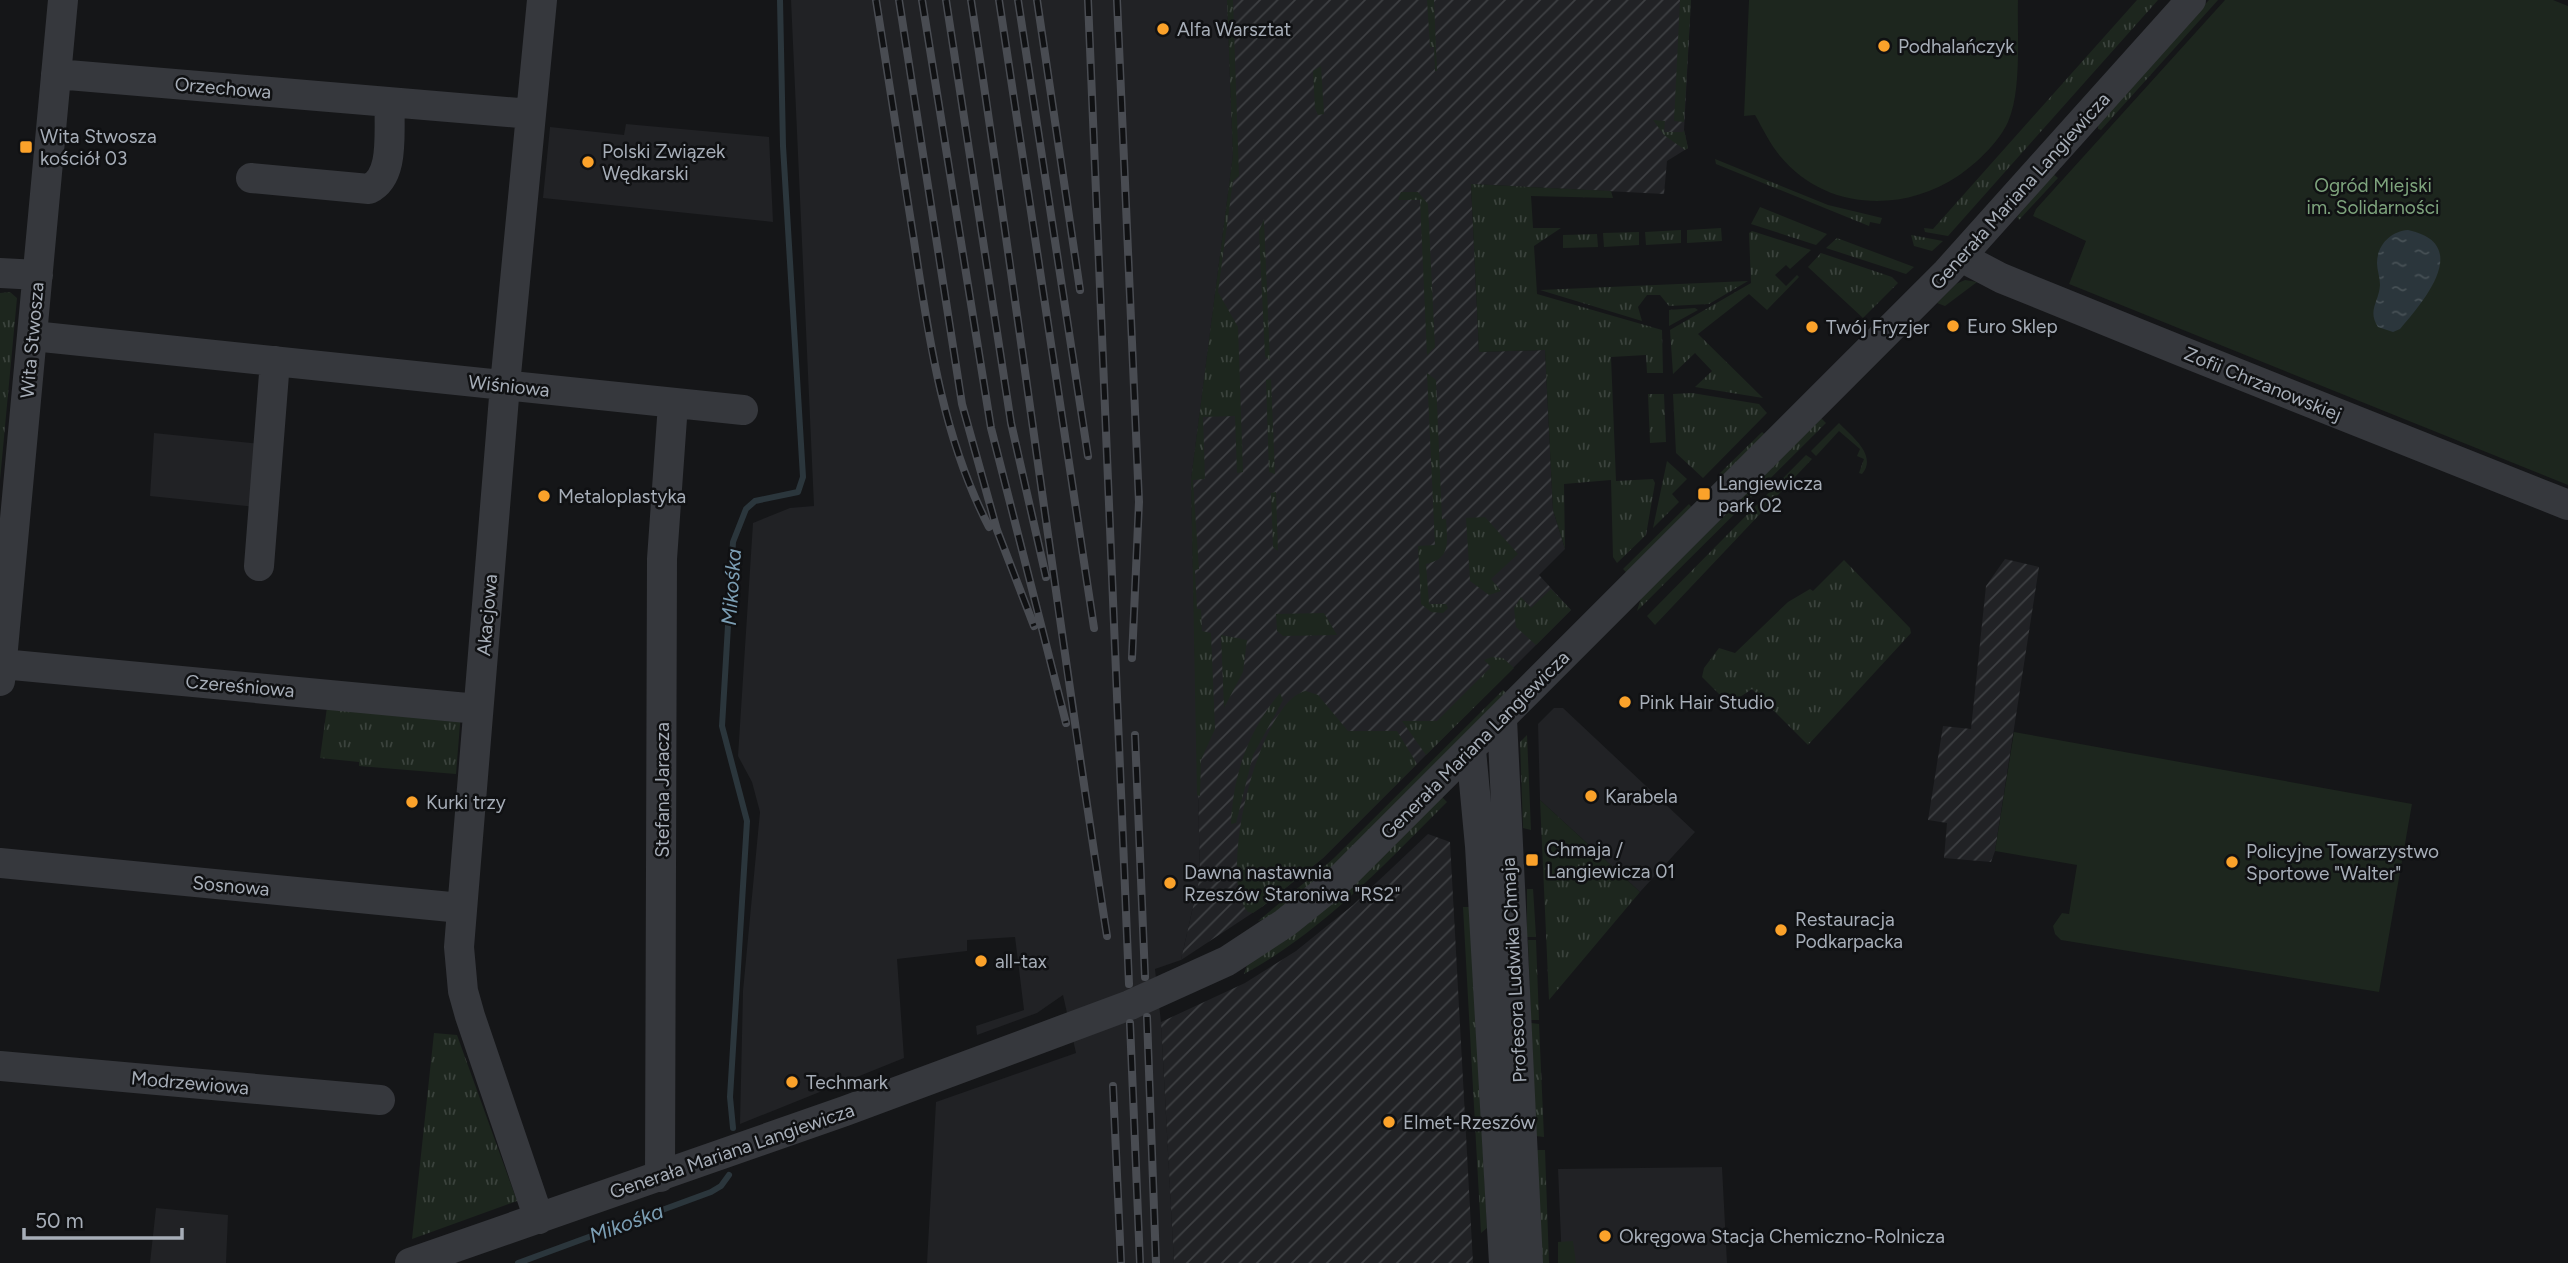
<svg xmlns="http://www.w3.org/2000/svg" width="2568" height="1263" font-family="Figtree,sans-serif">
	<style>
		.built { fill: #212225 }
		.industrial { fill: url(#industrial-furrows) }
		.grass { fill: url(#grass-tufts) }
		.park { fill: #1d261e }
		.water { fill: url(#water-ripples) }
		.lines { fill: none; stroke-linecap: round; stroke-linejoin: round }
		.stream { stroke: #2b363c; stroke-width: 6 }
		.minor { stroke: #36383d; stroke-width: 30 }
		.rail-casing { stroke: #494c52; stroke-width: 8 }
		.rail { stroke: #101113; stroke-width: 5; stroke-dasharray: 16; stroke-linecap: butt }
		.poi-dot { fill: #fba22a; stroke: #101113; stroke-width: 2.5 }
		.labels { text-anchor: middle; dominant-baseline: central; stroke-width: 5; stroke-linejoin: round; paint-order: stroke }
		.poi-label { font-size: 19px; fill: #a7aeb8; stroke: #101113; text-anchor: start }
		.street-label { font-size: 19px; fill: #a7aeb8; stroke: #101113 }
		.park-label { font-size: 19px; fill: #7ea47d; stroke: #101113 }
		.water-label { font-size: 21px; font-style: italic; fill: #7c9fb5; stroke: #101113 }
	</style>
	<defs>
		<pattern id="industrial-furrows" width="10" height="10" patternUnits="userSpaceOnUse" patternTransform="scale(1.75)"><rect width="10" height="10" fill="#212225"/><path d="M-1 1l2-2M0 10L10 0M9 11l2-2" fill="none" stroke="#3e4043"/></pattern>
		<pattern id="grass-tufts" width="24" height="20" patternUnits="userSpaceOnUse" patternTransform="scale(1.75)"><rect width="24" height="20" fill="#1d261e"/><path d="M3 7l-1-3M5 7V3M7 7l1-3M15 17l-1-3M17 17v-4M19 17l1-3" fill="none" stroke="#3b433d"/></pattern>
		<pattern id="water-ripples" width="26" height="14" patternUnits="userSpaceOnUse" patternTransform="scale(1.75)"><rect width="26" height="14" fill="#2b363c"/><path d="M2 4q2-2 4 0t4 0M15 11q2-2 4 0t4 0" fill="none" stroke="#475156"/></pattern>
	</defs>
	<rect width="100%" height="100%" fill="#151618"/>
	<path class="built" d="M791,0h436l6,155 -42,325 9,396 -19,84 -26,9 6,53 13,241h-247l9,-161 140,-49 -13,-58 -26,18 -60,22 -1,-9 48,-16 -9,-73 -48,3v11l-70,8 7,99 -164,66 3,-133 17,-179 -8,-30 -14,-26 15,-233 37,-15 24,-2z
		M626,124l143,13 4,85 -230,-24 7,-71 74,8z
		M154,433l107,11 -5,63 -106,-11z
		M1554,708h9l132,124 -55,60 -100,-92 -2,-76z
		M1722,1167l5,96h-165l-4,-94z
		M156,1208l72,7 -2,48h-76z"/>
	<path class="industrial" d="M1227,0h464l-7,130 4,18 -21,13 -3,33 -193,-10 8,168 66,-2 8,160 12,39 -26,26 32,35 -248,248 -60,48 -82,54 19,-84 -9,-396 42,-325z
		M2005,559l34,8 -44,284 -4,11 -47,-4 3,-35 -19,-3 15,-94 28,3 15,-143z
		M1428,834l22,8 23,421h-299l-13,-241 84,-39 51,-32 57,-46z"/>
	<path class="grass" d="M1227,0h6l6,176 -6,5 -15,111 20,35 5,145 -6,1 -2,-57 -32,1 2,62 -12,1 6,89 -4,1 2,39h4l1,22 9,2 4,96 -14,31 -1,36 -3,-1 -6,-315 42,-325z
		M1427,0h7l3,71h-2l-1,-24h-4z
		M1680,0h11l-7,122 -10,-1z
		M2137,0h21l-210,236 -23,-4 -1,-4 9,1z
		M2209,0h9l-117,130 -3,-1v-5z
		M1321,66l3,48 -6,1 -3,-7 -2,-37z
		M1653,120l12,1 -1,11h19l1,-2 4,18 -3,2 -21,-15z
		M1715,159l113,46 54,13 -2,6 -10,-2 -1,4 -153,-62z
		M2053,174l5,4 -39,42 -2,-3z
		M1471,184l140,7 2,7 -82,-2 2,32h28l-27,18 3,48 125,36 1,43h-16l-1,-18 -35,2 5,124 37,-2 2,4 -9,52 -29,28 -4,-6 -2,-77 -47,4 1,65 -12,-39 -8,-160 -66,2z
		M1401,192h17l10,12 7,143 -8,8 -7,-155h-22z
		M1760,207l67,27 -11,11 -65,-21z
		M1264,219l6,142 -5,-5 -6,-125z
		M1721,228l1,13 -35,2v-13z
		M1681,230v13l-35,2 -1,-13z
		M1752,231l59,19 -21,19 -4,-4 -11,10 11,11 11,-11 2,2 -32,33 -18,-16 -51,40 65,64 -68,-11 17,-16 -17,-18 -22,21 -3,-44 81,-47 -2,-50z
		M1639,232v13l-35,2 -1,-14z
		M1597,234l1,13 -35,1v-13z
		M1911,235l32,6 -11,10 -18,-5z
		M1837,238l77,29 -8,7 -80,-26z
		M1821,253l71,24 6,6 -35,35 -55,-51z
		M1965,280l12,2 -32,24 -8,-3 19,-19z
		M1748,281l-39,23 -40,2 -9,-11h-13l-9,12 4,14 -102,-31z
		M10,292l7,6 -17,182v-187z
		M1695,308l3,2 -29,16v-16z
		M1427,373l9,7 6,139h4c1,21 6,40 -20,45l3,40h17l2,4 -5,5 -12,-1 -10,-8 -3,-58 17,-1z
		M1271,379l4,95 -6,-2 -3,-92z
		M1692,393l67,11 8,9 -64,65 -27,-25 -3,-59z
		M1648,394h16l2,48 -16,1z
		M1821,418l5,5 -189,188 4,-13z
		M1839,423c12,13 39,32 23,51l-3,-1 5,-14 -7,-3 3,-7 -21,-18 -23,25 -5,-5z
		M1762,432l5,4 -43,42 -5,-4z
		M1806,455l6,4 -157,166 -8,-9z
		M1667,461l20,18 -15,15 7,8 -26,26z
		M1276,492l2,59 -5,-4 -2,-54z
		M1689,504l4,5 -65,65 -5,-5z
		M1485,517l33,37 -27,25 10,12 -12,4 -19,-14 -4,-63z
		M1844,560l66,68 1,5 -103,112 -56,-56 -18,12 -10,-2 -22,-22 2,-9 15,-20 16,5 53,-51 22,-13 3,2z
		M1551,589l20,21 -35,35 -20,-18 -2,-19 7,-11 10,11z
		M1324,613l13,22 -54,1 -6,-5 -1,-17z
		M1221,635l26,5 -4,32 -19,36z
		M1492,657l11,1 11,10 -88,87 -24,-34h35l54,-54 -7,-7z
		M1503,690l5,5c-43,42 -204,217 -250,226l75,-62z
		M1306,691l12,4 30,36h49l20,33 -94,94 -60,48 -10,7 -5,-1c-32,-34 11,-212 58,-221z
		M1280,693l3,7 -30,55 -17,68 -5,1c2,-49 17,-93 49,-131z
		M328,700l133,12 -5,62 -97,-8v-4l-39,-4z
		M1527,735l4,95 -8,-2 -3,-86z
		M1442,797l5,5c-63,63 -124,129 -203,172l3,-9z
		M1540,800l100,92 -91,108z
		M1527,889h6l3,48h-9z
		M1463,907h7l17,321 -6,5z
		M1528,940h8l3,80h-8z
		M1531,1023l8,1 5,113 -8,-1z
		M434,1033l23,2 60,166 -105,38z
		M1536,1150h9l4,113h-8z
		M1573,1241l3,22h-18v-21z"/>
	<path class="park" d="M1749,0h269c-1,35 4,90 -10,122 -9,20 -32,42 -50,54 -55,37 -133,35 -178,-20 -10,-12 -17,-27 -25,-41l-11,1z
		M2225,0h328l15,6v479l-499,-201 17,-43 -53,-25 3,-7z
		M2014,732l398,72 -33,188 -318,-52 -6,-6 -2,-8 9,-13 7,1 8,-49 -82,-14z"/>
	<path class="water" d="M2408,230c65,14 16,71 -8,99l-7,3 -15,-5c-11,-17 1,-25 2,-42 0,-8 -3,-15 -3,-22 0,-18 14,-32 31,-33z"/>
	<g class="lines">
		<path class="stream" d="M733,1128l-3,-31 17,-276 -25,-95 11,-184 13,-33 9,-8 43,-9 5,-15 -20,-331 -3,-146
			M518,1263l193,-71 10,-6 8,-11"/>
		<path class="minor" d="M56,74l475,40
			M251,178l118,11c27,-13 19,-59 21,-86
			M1961,257l40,21 180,73 387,154
			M0,273l38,2
			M33,336l710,74
			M259,566l16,-205
			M2,664l476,45
			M0,681l63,-681
			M1502,719l26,544
			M1471,750l9,96 24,417
			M0,863l461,45
			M0,1066l380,34
			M660,1177l2,-618 11,-155
			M539,1219l-69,-203 -7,-25 -4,-44 46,-562 37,-385
			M410,1263l435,-152 285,-106 97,-44 58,-38 56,-45 606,-606 244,-272"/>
		<g class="rail-casing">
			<path id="rail" d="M876,0c13,80 25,161 38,241 15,99 29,197 75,286
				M899,0l63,404 35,126 37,96
				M922,0l69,428 75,295
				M946,0l65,423 35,154
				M971,0c48,312 87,624 136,936
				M999,0l95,628
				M1018,0l70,456
				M1037,0l43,290
				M1088,0l41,984
				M1117,0l22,502 -7,156
				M1135,735l10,242
				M1147,1017l9,246
				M1130,1023l10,240
				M1113,1086l8,177"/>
		</g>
		<use href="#rail" class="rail"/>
	</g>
	<g class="poi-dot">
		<circle cx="1163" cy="29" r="7"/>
		<circle cx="1884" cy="46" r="7"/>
		<rect x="19" y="140" width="14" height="14" rx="3.5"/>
		<circle cx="588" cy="162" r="7"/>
		<circle cx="1953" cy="326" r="7"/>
		<circle cx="1812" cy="327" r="7"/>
		<rect x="1697" y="487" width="14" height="14" rx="3.5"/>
		<circle cx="544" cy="496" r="7"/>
		<circle cx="1625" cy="702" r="7"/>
		<circle cx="1591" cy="796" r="7"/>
		<circle cx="412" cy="802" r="7"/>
		<rect x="1525" y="853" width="14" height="14" rx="3.5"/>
		<circle cx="2232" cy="862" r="7"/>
		<circle cx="1170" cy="883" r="7"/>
		<circle cx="1781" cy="930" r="7"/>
		<circle cx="981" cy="961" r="7"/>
		<circle cx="792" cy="1082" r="7"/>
		<circle cx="1389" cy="1122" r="7"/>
		<circle cx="1605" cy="1236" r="7"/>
	</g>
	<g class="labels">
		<g class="poi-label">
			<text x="1177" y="29">Alfa Warsztat</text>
			<text x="1898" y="46">Podhalańczyk</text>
			<text x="40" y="136">Wita Stwosza<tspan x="40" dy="22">kościół 03</tspan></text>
			<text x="602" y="151">Polski Związek<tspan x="602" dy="22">Wędkarski</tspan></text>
			<text x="1967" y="326">Euro Sklep</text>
			<text x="1826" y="327">Twój Fryzjer</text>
			<text x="1718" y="483">Langiewicza<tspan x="1718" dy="22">park 02</tspan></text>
			<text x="558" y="496">Metaloplastyka</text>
			<text x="1639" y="702">Pink Hair Studio</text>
			<text x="1605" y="796">Karabela</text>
			<text x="426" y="802">Kurki trzy</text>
			<text x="1546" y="849">Chmaja /<tspan x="1546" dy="22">Langiewicza 01</tspan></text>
			<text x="2246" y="851">Policyjne Towarzystwo<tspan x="2246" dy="22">Sportowe "Walter"</tspan></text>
			<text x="1184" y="872">Dawna nastawnia<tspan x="1184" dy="22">Rzeszów Staroniwa "RS2"</tspan></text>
			<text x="1795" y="919">Restauracja<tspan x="1795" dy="22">Podkarpacka</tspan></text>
			<text x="995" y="961">all-tax</text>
			<text x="806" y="1082">Techmark</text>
			<text x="1403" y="1122">Elmet-Rzeszów</text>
			<text x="1619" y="1236">Okręgowa Stacja Chemiczno-Rolnicza</text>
		</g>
		<g class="street-label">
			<text transform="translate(223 88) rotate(5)">Orzechowa</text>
			<text transform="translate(2020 191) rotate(-48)">Generała Mariana Langiewicza</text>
			<text transform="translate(32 340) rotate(-85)">Wita Stwosza</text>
			<text transform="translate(2263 384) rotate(22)">Zofii Chrzanowskiej</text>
			<text transform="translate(509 386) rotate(6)">Wiśniowa</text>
			<text transform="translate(487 615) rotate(-85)">Akacjowa</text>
			<text transform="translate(240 686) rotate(5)">Czereśniowa</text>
			<text transform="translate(1475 745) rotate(-45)">Generała Mariana Langiewicza</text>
			<text transform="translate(662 790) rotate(-90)">Stefana Jaracza</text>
			<text transform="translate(231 886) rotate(5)">Sosnowa</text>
			<text transform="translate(1514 970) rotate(-93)">Profesora Ludwika Chmaja</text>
			<text transform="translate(190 1083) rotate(5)">Modrzewiowa</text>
			<text transform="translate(732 1151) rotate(-19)">Generała Mariana Langiewicza</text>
		</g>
		<g class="park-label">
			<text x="2373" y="185">Ogród Miejski<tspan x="2373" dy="22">im. Solidarności</tspan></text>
		</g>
		<g class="water-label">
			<text transform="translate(731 587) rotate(-86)">Mikośka</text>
			<text transform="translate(626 1223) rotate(-20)">Mikośka</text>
		</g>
	</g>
	<path d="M24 1228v10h158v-10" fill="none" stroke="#a7aeb8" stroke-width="3.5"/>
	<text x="35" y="1228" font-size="21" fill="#a7aeb8" stroke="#101113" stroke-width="5" paint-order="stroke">50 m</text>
</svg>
